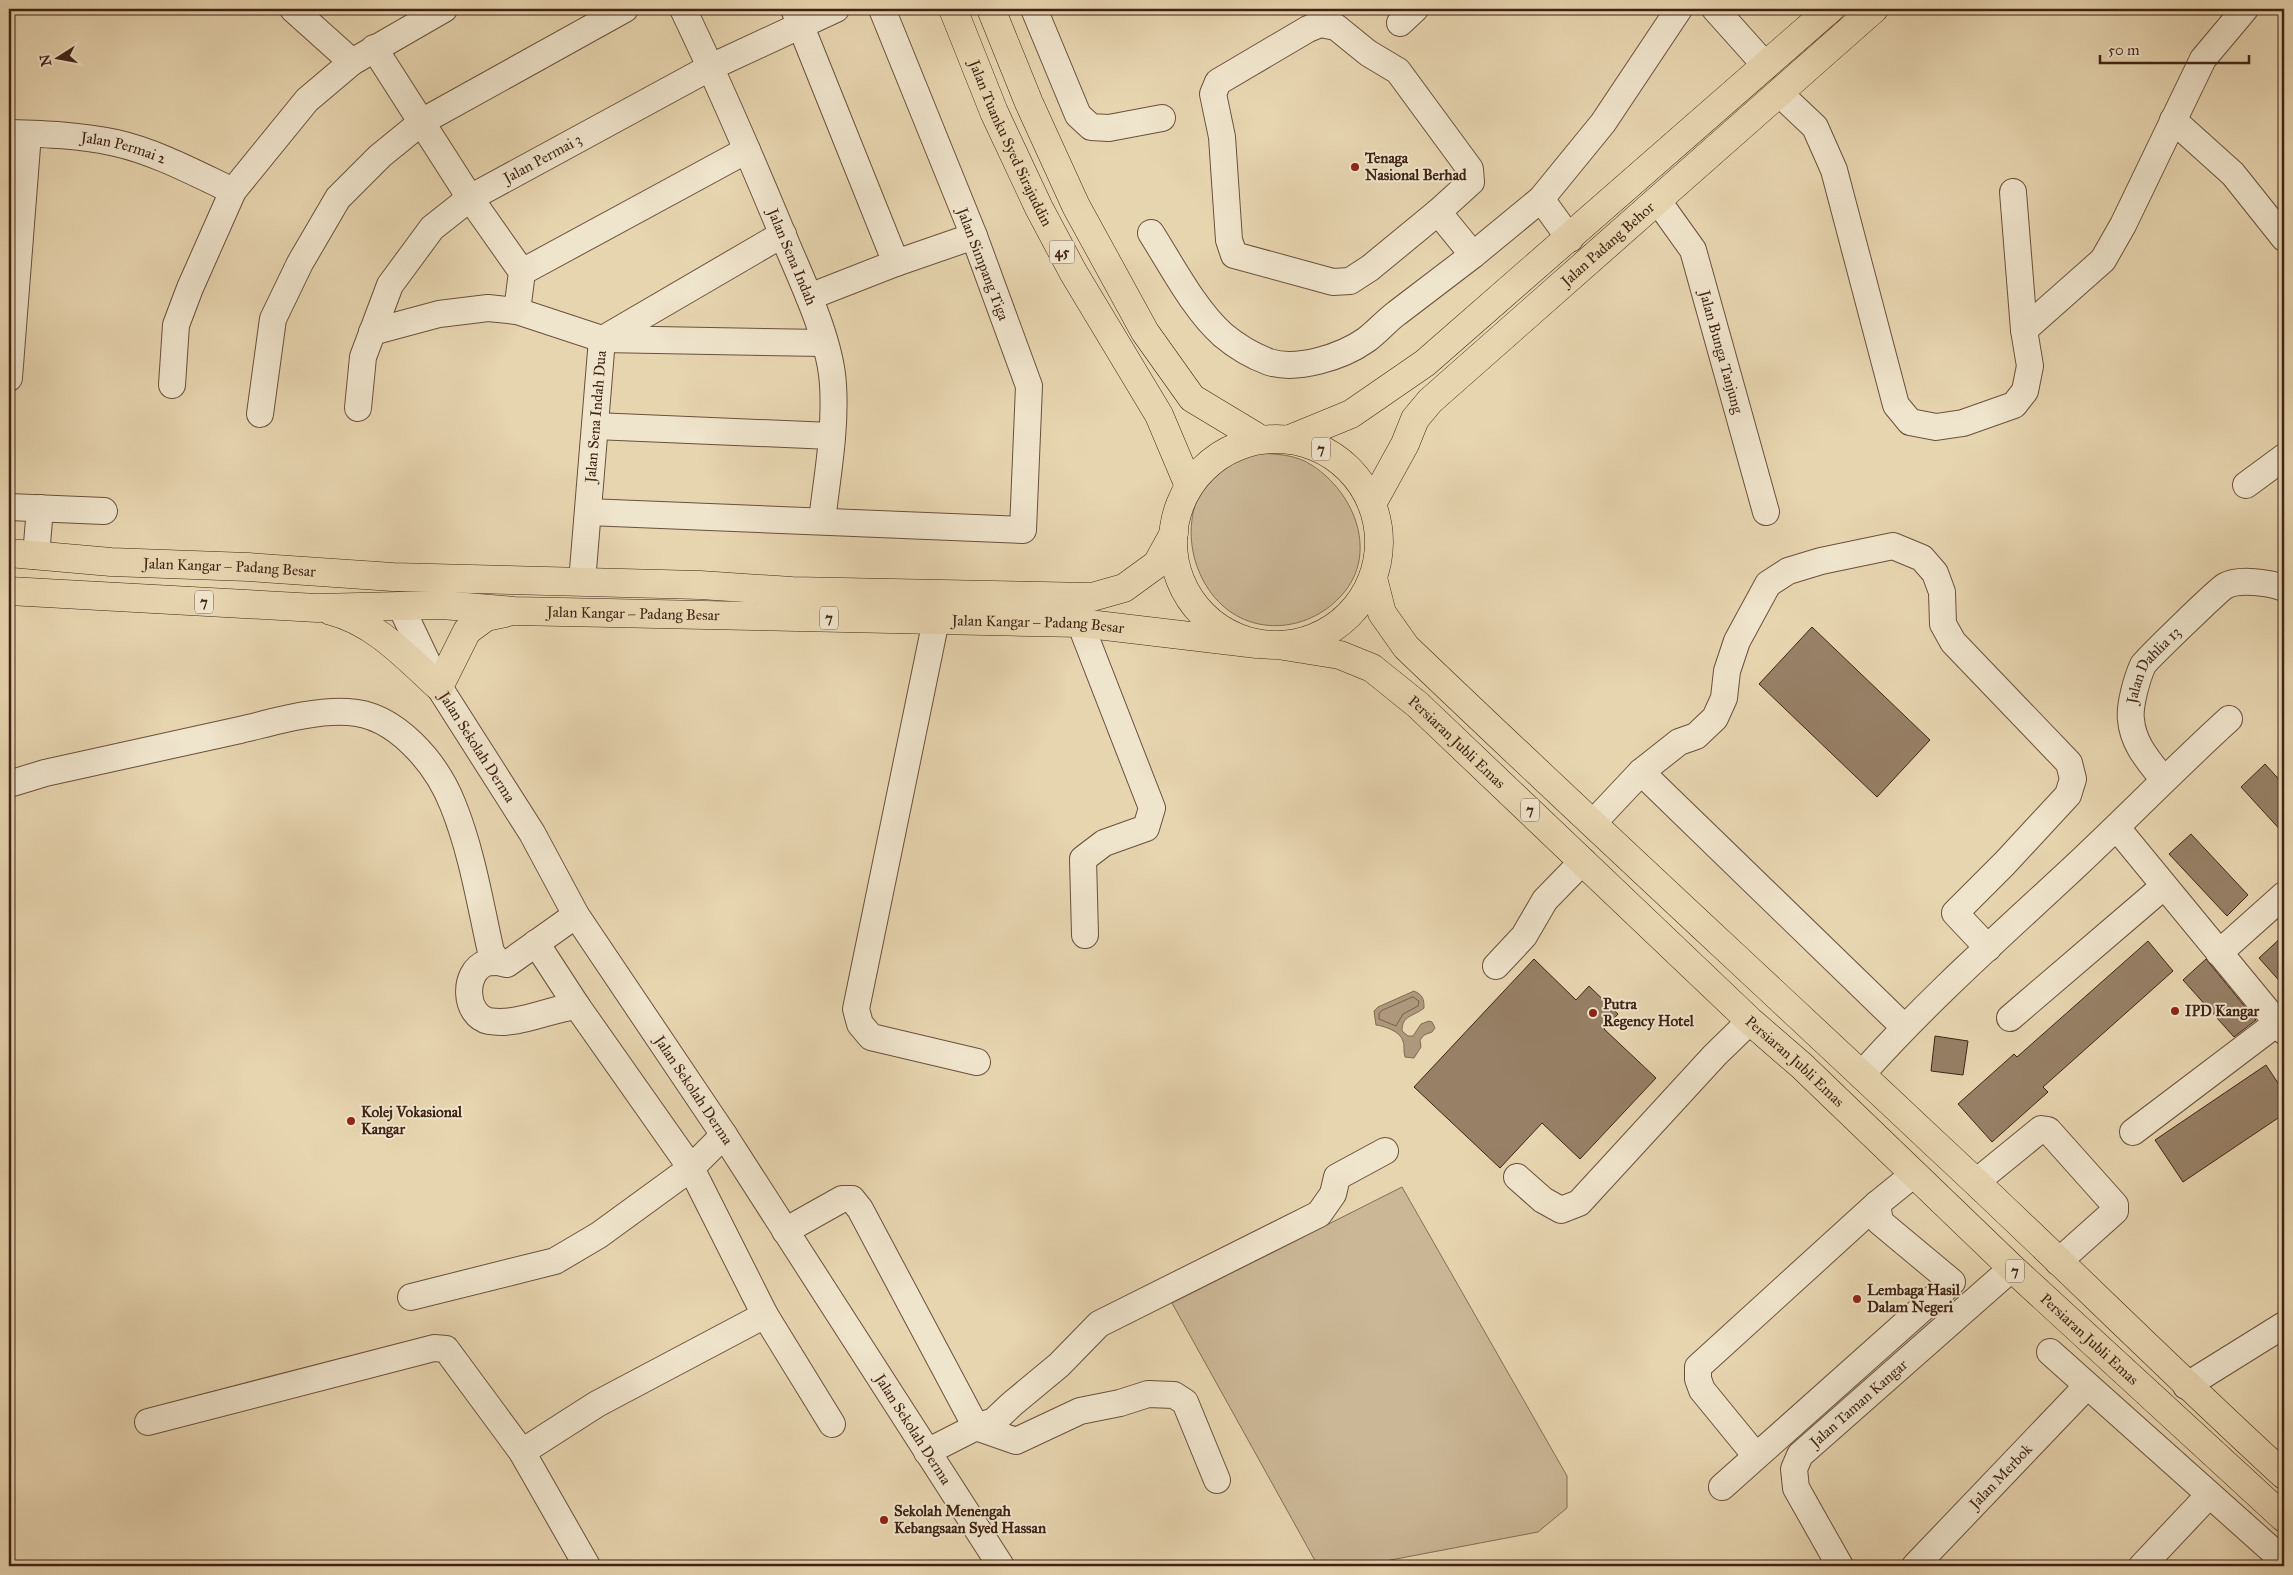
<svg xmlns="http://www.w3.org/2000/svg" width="2293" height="1575" font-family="'IM FELL Great Primer',serif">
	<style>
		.green { fill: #cbb796; stroke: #866d56 }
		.water { fill: #ae987c; stroke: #826953 }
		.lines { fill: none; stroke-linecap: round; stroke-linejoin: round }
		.shore { stroke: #775e49; stroke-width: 1 }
		.building { fill: #978066; stroke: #402316 }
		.minor-casing { stroke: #6a503c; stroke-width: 28 }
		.major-casing { stroke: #402316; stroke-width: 29 }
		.highway-casing { stroke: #402316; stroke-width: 29 }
		.minor { stroke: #efe4cc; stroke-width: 26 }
		.major { stroke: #e7d5b0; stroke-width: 28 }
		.highway { stroke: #e7d5b0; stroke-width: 28 }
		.poi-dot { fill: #8f2418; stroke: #efe4cc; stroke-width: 2 }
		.labels { text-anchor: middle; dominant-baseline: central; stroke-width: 4; stroke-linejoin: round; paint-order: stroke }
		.shield { fill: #efe4cc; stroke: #745d4d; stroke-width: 1 }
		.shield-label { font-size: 14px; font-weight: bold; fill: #402316 }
		.street-label { font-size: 15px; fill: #402316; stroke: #efe4cc }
		.poi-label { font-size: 15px; font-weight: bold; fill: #402316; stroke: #efe4cc; text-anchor: start }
	</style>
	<rect width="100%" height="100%" fill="#e7d5b0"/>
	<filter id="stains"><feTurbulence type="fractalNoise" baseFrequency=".004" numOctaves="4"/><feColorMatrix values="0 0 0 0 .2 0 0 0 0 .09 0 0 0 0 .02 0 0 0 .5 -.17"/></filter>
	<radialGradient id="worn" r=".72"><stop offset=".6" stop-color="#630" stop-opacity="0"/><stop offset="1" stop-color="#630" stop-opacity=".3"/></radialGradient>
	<path class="green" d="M1255,453c21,1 41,1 58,13 40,26 64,83 33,124 -30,39 -87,49 -124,15 -40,-37 -44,-111 5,-142 7,-5 19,-7 28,-10z
		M1402,1187l165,289v32l-29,24 -179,34h-41l-146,-263z"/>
	<path class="water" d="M1414,991c9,4 10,8 10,17 -11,9 -22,7 -22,23l6,5h5l8,-12 8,-3 3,1 3,6 -3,4 -8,3 -4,5 1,7 -7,11 -9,-1c-2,-6 0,-11 -2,-16 -3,-10 -19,-15 -27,-16l-2,-14 4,-4z"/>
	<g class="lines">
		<path class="shore" d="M1413,997l6,4 -1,5 -15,8 -7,12 -17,-7v-5l2,-3z"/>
	</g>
	<path class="building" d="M1812,627l118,113 -53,57 -118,-113z
		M2265,764l19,21v49l-43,-47z
		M2191,834l57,61 -21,21 -58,-62z
		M2284,935v51l-25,-28z
		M2148,941l25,30 -130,116 5,5 -56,50 -34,-38 56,-50 3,3z
		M1534,959l42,41 13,-14 29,28 -14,15 52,49 -76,81 -38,-36 -42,45 -86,-81z
		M2206,959l50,61 -22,17 -51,-57z
		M1935,1036l33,5 -5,34 -32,-4z
		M2266,1065l18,27v22l-101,68 -28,-42z"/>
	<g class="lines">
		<g class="minor-casing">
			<g id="minor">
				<path d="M293,9l59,53"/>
				<path id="s1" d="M683,9c37,77 71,156 104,236 17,40 44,97 46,140 3,45 -6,92 -11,136"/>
				<path d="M794,9l102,254"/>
				<path d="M1034,9l44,106 13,12 18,1 53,-10"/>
				<path d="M1715,9l51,57"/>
				<path d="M1400,23l15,-14"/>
				<path d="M1320,24l16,3 32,26 30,18 72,98 1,13 -33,30 -68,56 -20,13 -17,1 -99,-27 -5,-15 -7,-103 -9,-43 5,-12 90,-53z"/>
				<path d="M374,48l96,150 52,74 -5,39"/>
				<path d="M1779,93l36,34 19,43 62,235 14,17 26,5 27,-4 51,-18 11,-14 5,-25 -6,-36 -11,-138"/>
				<path d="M2173,120l60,54 51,64"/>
				<path id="s2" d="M9,133c36,1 71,2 107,10 40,9 79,30 117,48"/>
				<path d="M1541,199l29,40"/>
				<path id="s3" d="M1658,201l35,49 73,262"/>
				<path d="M1438,212l35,43 68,-56 62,-76 76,-114"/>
				<path d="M1151,233c21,33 43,76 72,102 13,11 30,21 46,27 28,9 73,-5 97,-22 11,-8 20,-19 31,-27 26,-20 51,-39 76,-58"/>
				<path d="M522,272l225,-122"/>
				<path d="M809,297l87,-34 78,-27"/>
				<path d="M2024,330l79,-70 20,-35 80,-166 42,-50"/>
				<path d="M372,332l67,-18 49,-6 29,3 85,28 222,4"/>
				<path d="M603,339l180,-105"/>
				<path d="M9,378l19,-244"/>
				<path d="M172,385l4,-60 14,-37 43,-97 74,-91 45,-38 92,-53"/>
				<path id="s4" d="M358,408l5,-51 27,-72 42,-57 38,-30 241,-131 125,-58"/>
				<path d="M260,414l13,-95 27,-56 38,-65 42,-42 43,-35 202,-112"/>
				<path d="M595,426l236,10"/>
				<path d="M2246,485l38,-28"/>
				<path d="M9,507l95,4"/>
				<path d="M588,512l435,18 6,-144 -55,-150 -92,-227"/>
				<path d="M36,556l4,-48"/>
				<path id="s5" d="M582,582l20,-243"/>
				<path id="s6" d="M400,605l39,82 93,146 44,82 148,220 277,431"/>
				<path d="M936,620l-80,389 4,15 11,13 106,25"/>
				<path d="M1080,623l72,185 -6,20 -42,15 -21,16 2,76"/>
				<path d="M1641,772l263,255"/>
				<path id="s7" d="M2163,779c-14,-18 -30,-35 -32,-59 -2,-14 6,-42 12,-55 4,-6 75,-75 82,-79 14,-8 45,-3 59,2"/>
				<path d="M9,784l36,-11c65,-14 130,-29 195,-43 34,-8 73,-20 108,-18 48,2 89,52 105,93 19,47 27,98 38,147l7,10 9,2 69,-49"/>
				<path d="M1593,823l48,-51 38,-30 17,-6 19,-18 9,-20 3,-27 10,-30 31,-57 20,-13 33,-10 72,-15 29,12 13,15 7,19 1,32 10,18 116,121 4,16 -5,16 -63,68 -50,50 33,35"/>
				<path d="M2117,828l167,203"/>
				<path d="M536,943l41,63"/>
				<path d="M2219,953l65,-58"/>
				<path d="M1496,966l28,-30 21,-36 38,-39"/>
				<path d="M2010,1018l153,-131"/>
				<path d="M1861,1075c64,-72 136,-136 206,-201 55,-51 107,-105 162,-155"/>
				<path d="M2133,1132l144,-109"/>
				<path d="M1517,1177l26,23 18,10 18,-7 136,-148 35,-34"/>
				<path d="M1976,1182l65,-53 7,1 67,75v6l-57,51"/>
				<path d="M785,1231l57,-32h10l8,10 116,218 18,-6 18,-17 47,-39 40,-41 220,-110 14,-20 4,-17 48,-26"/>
				<path d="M411,1297l144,-36 44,-26 92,-67 -114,-162c-28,3 -59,20 -88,15 -25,-5 -27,-49 -3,-58 3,-1 8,-1 12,-1"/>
				<path d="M765,1315l67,109"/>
				<path d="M2050,1352l234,209"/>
				<path d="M2186,1386l98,-61"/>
				<path d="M148,1422l286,-74 12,1 76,103 65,114"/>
				<path d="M522,1452l75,-48 168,-89 -74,-147 33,-33"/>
				<path d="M927,1452l49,-25 40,14 64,-30 40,-8 28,-9 26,1 11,7 32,78"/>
				<path d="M1756,1456l-54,-66 -4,-11v-12l179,-163"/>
				<path d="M1722,1487l230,-205 -72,-60 -3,-18 37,-30"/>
				<path id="s8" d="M1840,1566l-44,-78 -2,-19 6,-14 212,-187"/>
				<path id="s9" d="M1915,1566l171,-179"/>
				<path d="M2142,1566l67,-71"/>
			</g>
		</g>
		<g class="major-casing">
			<g id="major">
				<path d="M1290,439l61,-25 74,-51 405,-354"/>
				<path id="s10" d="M1372,504l33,-60 10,-25 15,-18 444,-392"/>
				<path d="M1373,578l9,35 24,34c173,166 351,329 526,494 119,110 233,225 352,334"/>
				<path id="s11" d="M1284,646l56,9 32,13 46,37 332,316 52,45 210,202 272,250"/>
			</g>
		</g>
		<g class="highway-casing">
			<g id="highway">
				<path id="s12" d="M953,9l41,103 45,96 34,64 86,143 30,71"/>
				<path d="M991,9l38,94 47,103 69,126 47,66 68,41"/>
				<circle cx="1276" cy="542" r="103"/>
				<path id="s13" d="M9,553l102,9 137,5 145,10 307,8 92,6 300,6 32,-9 33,-24 17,-31"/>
				<path id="s14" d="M9,591l308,17 125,-3 72,6 566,12 177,21"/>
				<path d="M331,611c44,11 76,47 108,76l28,-56 19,-14 19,-4"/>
			</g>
		</g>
		<use href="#minor" class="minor"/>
		<use href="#major" class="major"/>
		<use href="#highway" class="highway"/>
	</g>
	<g class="poi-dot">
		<circle cx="1355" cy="167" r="5"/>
		<circle cx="2175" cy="1011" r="5"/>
		<circle cx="1593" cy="1013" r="5"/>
		<circle cx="351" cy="1121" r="5"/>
		<circle cx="1857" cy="1299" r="5"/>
		<circle cx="884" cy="1520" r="5"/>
	</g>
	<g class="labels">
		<g class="shield">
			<rect x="1049.5" y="240.5" width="25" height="23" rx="4"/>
			<rect x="1312" y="437.5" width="18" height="23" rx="4"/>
			<rect x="195" y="590.5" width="18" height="23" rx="4"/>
			<rect x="820" y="606.5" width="18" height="23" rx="4"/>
			<rect x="1521" y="798.5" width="18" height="23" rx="4"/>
			<rect x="2006" y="1259.5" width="18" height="23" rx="4"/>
		</g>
		<g class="shield-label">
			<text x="1062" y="252">45</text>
			<text x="1321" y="449">7</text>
			<text x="204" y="602">7</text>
			<text x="829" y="618">7</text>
			<text x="1530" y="810">7</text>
			<text x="2015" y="1271">7</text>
		</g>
		<g class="street-label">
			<text stroke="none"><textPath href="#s12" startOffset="146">Jalan Tuanku Syed Sirajuddin</textPath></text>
			<text stroke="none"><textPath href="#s2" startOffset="116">Jalan Permai 2</textPath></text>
			<text stroke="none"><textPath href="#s4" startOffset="330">Jalan Permai 3</textPath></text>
			<text stroke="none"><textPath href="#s10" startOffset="356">Jalan Padang Behor</textPath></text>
			<text stroke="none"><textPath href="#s1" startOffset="271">Jalan Sena Indah</textPath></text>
			<text transform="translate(983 264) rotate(69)">Jalan Simpang Tiga</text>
			<text stroke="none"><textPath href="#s3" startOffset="166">Jalan Bunga Tanjung</textPath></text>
			<text stroke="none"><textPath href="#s5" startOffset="166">Jalan Sena Indah Dua</textPath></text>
			<text stroke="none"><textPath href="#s13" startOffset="221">Jalan Kangar – Padang Besar</textPath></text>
			<text stroke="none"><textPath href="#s14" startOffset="625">Jalan Kangar – Padang Besar</textPath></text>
			<text stroke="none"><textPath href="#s14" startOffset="1030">Jalan Kangar – Padang Besar</textPath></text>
			<text stroke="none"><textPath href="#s7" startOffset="130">Jalan Dahlia 13</textPath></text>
			<text stroke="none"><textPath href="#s11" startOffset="204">Persiaran Jubli Emas</textPath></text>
			<text stroke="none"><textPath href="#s6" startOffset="162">Jalan Sekolah Derma</textPath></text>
			<text stroke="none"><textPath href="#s11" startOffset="669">Persiaran Jubli Emas</textPath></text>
			<text stroke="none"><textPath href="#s6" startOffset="568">Jalan Sekolah Derma</textPath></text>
			<text stroke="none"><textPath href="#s11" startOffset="1074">Persiaran Jubli Emas</textPath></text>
			<text stroke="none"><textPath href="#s8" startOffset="202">Jalan Taman Kangar</textPath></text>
			<text stroke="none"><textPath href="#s6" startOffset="972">Jalan Sekolah Derma</textPath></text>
			<text stroke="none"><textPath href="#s9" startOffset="124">Jalan Merbok</textPath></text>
		</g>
		<g class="poi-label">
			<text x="1365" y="158">Tenaga<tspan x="1365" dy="17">Nasional Berhad</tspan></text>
			<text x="1603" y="1004">Putra<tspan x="1603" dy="17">Regency Hotel</tspan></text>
			<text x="2185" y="1011">IPD Kangar</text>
			<text x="361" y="1112">Kolej Vokasional<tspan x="361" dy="17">Kangar</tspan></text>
			<text x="1867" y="1290">Lembaga Hasil<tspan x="1867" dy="17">Dalam Negeri</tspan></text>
			<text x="894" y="1511">Sekolah Menengah<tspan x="894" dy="17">Kebangsaan Syed Hassan</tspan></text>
		</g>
	</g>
	<rect width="2293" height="1575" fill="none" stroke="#e7d5b0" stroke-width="30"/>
	<rect x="10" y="10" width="2273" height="1555" fill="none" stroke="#402316" stroke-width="2.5"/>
	<rect x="15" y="15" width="2263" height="1545" fill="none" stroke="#402316"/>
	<g transform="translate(58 58) rotate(259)" stroke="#efe4cc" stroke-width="4" paint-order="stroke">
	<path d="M0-4L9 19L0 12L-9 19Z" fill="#402316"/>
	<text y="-8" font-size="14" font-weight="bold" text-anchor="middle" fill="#402316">N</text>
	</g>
	<path d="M2100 55v8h149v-8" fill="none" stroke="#402316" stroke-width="2.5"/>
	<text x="2108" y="55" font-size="15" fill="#402316" stroke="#efe4cc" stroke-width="4" paint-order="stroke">50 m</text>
	<rect width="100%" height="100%" filter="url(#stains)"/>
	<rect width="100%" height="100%" fill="url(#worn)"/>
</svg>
